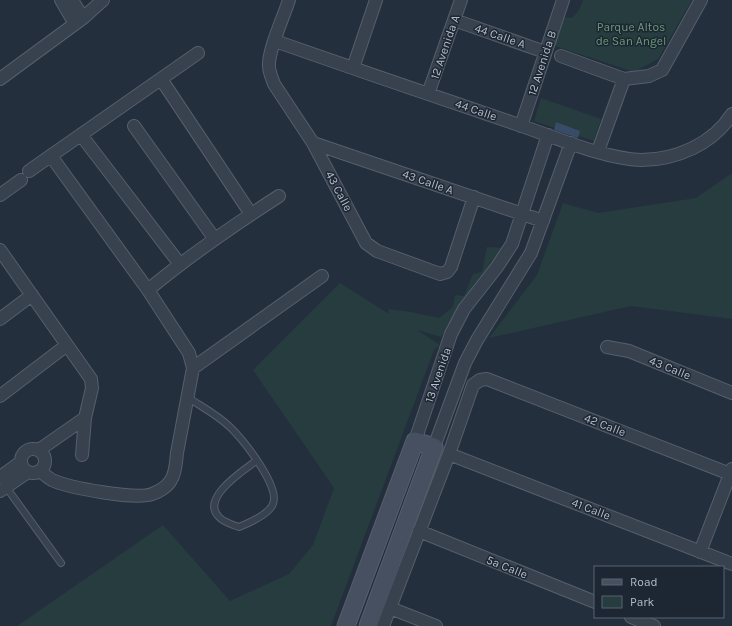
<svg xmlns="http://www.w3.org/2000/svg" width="732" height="626" font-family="Karla,sans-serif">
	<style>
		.green { fill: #263c3f }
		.water { fill: #394c67 }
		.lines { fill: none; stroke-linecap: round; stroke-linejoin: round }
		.lane-casing { stroke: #565f6c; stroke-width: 8 }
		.street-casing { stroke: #565f6c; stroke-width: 14 }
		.secondary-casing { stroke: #565f6c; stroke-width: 19 }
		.lane { stroke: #38414e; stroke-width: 6 }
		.street { stroke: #38414e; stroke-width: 12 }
		.secondary { stroke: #465061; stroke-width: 17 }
		.labels { text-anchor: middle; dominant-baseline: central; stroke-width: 3; stroke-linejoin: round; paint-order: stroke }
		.park-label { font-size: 12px; fill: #6b9a76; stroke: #1d2633 }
		.street-label { font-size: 12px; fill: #b4bcc9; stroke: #1d2633 }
	</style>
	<rect width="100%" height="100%" fill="#242f3e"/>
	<path class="green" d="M583,0h109l-34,59 -24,13 -82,-27 10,-28 10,1 7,-8z
		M541,98l60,21 -7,22 -60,-20z
		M732,173v146l-101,-13 -142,32 48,-63 26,-72 35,10 98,-15z
		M487,247l17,1 -63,89 -24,-7 23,15 -6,5 -103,276h-314l146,-101 67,76 59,-27 24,-29 21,-57 -81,-118 87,-87 49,31 -1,-5 23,3 28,6 14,-11 2,-12 9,1 9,-22 9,-2z"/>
	<path class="water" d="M556,122l24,9 -2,7 -24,-8z"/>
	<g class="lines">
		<g class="lane-casing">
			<path id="lane" d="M187,397c15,10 31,18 44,31 12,12 52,61 41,78 -6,10 -23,17 -33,21 -6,-2 -16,-5 -20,-10 -19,-19 24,-46 37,-56
				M6,487l55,76"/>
		</g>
		<g class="street-casing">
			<path id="street" d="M61,0l14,24
				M72,0l11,18
				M289,0c-5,16 -21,50 -20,66 0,6 3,12 5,18l39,59 53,100 11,8 63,23 7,-2 4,-5 23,-70
				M454,20l91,32
				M275,41c80,28 161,56 241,83 36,12 88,35 125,36 35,0 72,-16 91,-46
				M561,56l63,23 25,-3 13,-6 39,-70
				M353,68l23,-68
				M0,79l83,-61 20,-18
				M161,79l90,135
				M428,94l33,-94
				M134,126l80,112
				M521,126l42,-126
				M81,135l98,128
				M313,143l230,78
				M598,151l26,-72
				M51,156l97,134 41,63 4,15
				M29,171l169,-118
				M0,195l21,-15
				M0,250l91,129 1,9 -7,30 -3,37
				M148,290c42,-35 86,-65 131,-94
				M0,319l32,-24
				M607,347l22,4 103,42
				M0,396l67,-51
				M415,441l36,-107 13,-25 33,-42 15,-23 36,-109
				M434,447l31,-84 12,-23 54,-87 40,-110
				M21 461a12 12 0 1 1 24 0a12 12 0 1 1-24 0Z
				M39,450l46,-32
				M449,454l283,110
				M40,471c4,3 8,7 12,9 17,8 84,20 100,14 7,-2 16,-8 19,-14 5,-7 5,-19 6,-27l16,-85 129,-92
				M0,477l21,-15
				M0,491l28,-19
				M419,531l176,71
				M700,552l32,-83
				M390,608l46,18
				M631,617l23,9
				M383,626l66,-172 24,-69 7,-5 7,-1 243,95"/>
		</g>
		<g class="secondary-casing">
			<path id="secondary" d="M346,626l69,-185 19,6 -66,179"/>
		</g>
		<use href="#lane" class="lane"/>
		<use href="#street" class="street"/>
		<use href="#secondary" class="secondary"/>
	</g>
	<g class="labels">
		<g class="park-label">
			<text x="631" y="27">Parque Altos<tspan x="631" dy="14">de San Angel</tspan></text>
		</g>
		<g class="street-label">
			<text transform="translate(500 36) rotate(19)">44 Calle A</text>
			<text transform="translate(445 47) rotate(-71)">12 Avenida A</text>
			<text transform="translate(542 63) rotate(-72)">12 Avenida B</text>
			<text transform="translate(476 110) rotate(19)">44 Calle</text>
			<text transform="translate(428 182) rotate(19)">43 Calle A</text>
			<text transform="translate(339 191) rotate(62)">43 Calle</text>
			<text transform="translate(670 368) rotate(22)">43 Calle</text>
			<text transform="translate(438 375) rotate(-71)">13 Avenida</text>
			<text transform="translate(605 425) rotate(21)">42 Calle</text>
			<text transform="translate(591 509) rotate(21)">41 Calle</text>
			<text transform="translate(507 567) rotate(22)">5a Calle</text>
		</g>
	</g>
	<rect x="594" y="566" width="130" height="52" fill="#1d2633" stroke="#59626f"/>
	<rect x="602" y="579" width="20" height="6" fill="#465061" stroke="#59626f"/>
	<text x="630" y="586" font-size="12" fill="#b4bcc9">Road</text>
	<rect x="602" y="596" width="20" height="12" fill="#263c3f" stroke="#59626f"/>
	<text x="630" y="606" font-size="12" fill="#b4bcc9">Park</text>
</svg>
